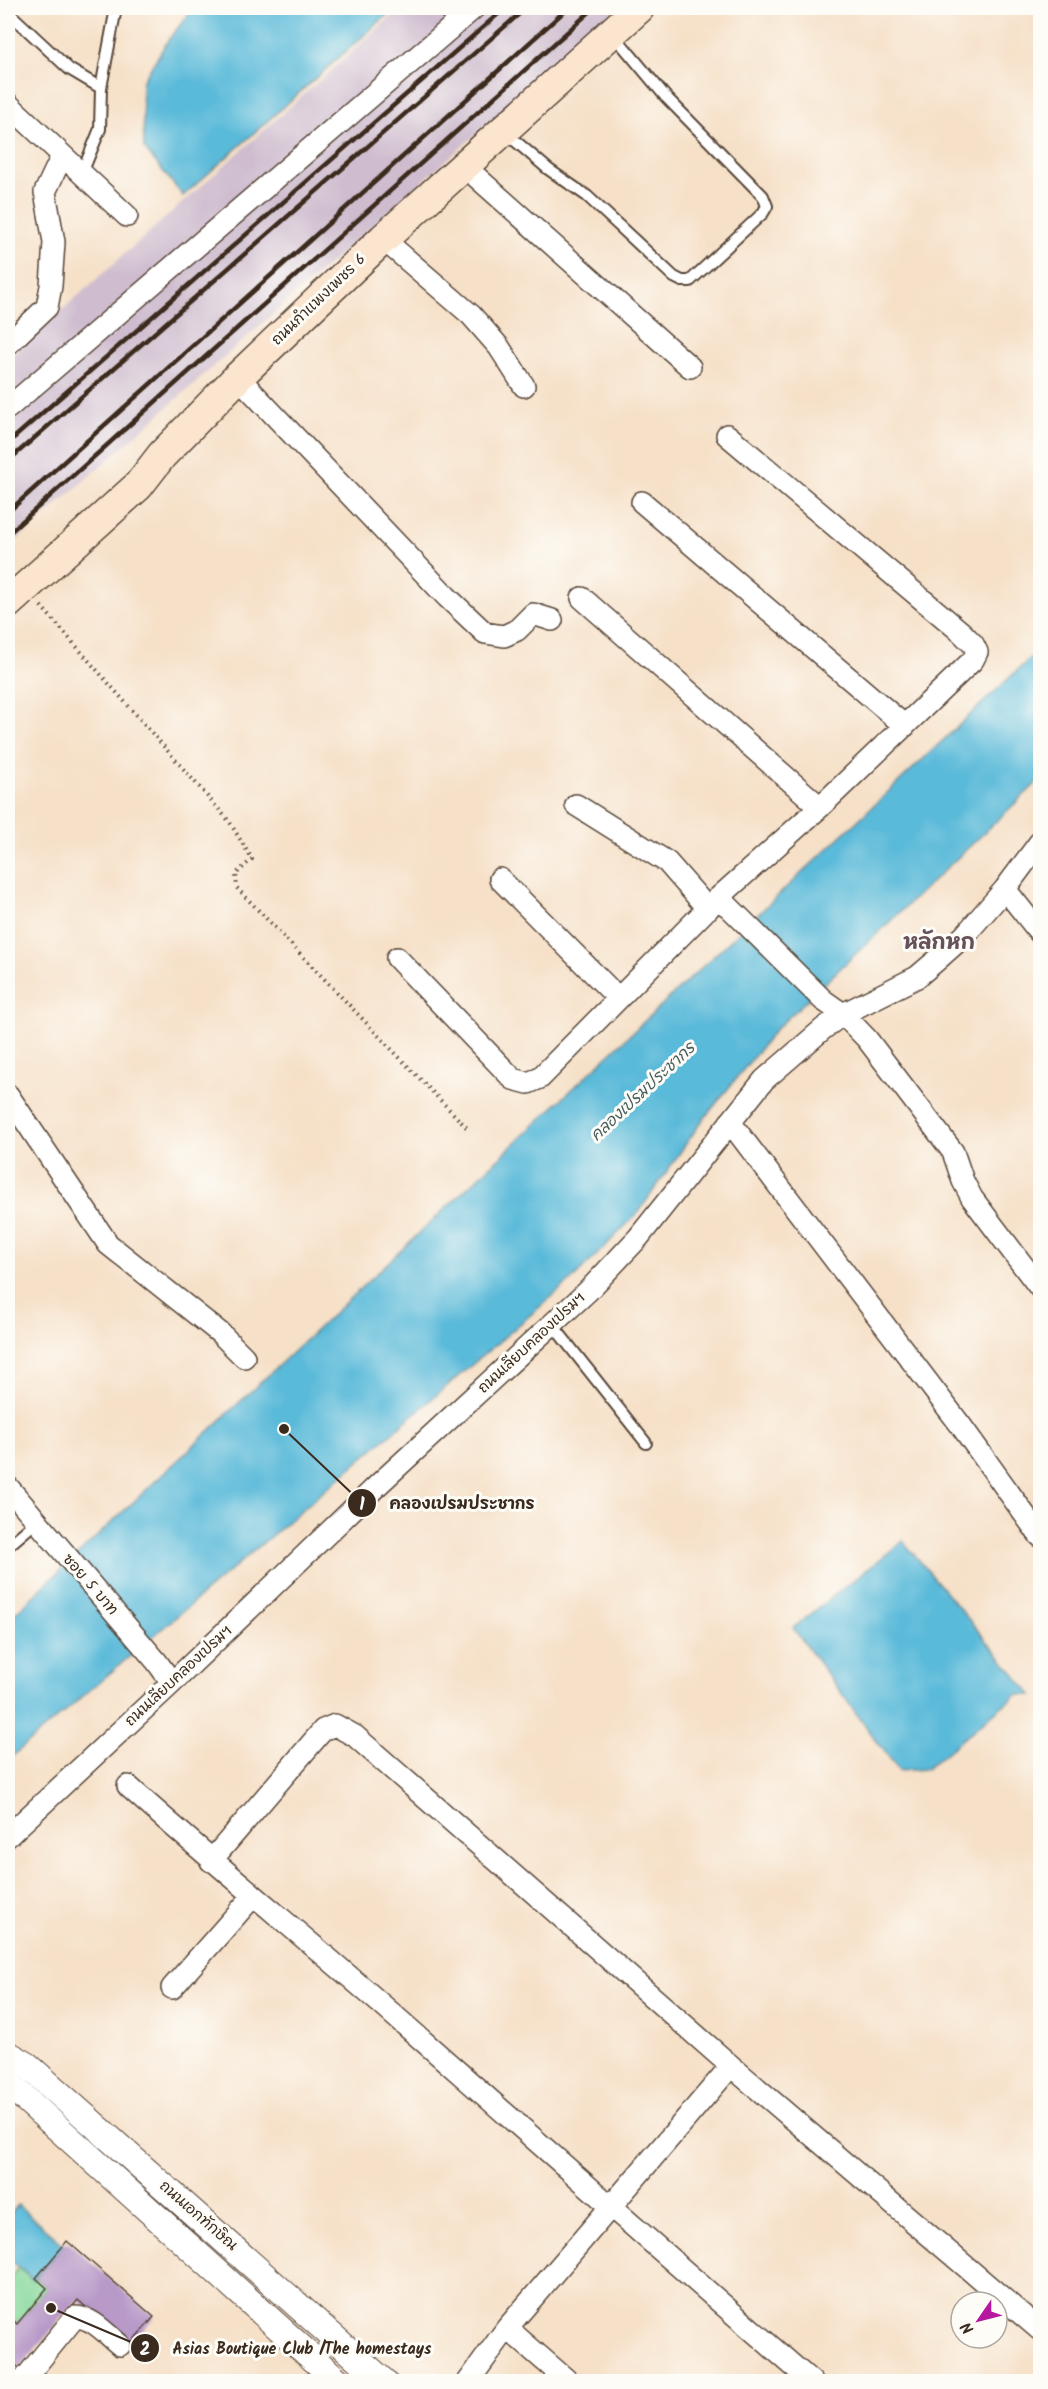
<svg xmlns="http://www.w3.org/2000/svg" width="1048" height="2389" font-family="Kalam,'Playpen Sans Thai',sans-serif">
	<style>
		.industrial { fill: #cfbdcf }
		.green { fill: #86d99b; stroke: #60825c; stroke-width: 1.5 }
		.water { fill: #5abad9; stroke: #4a727c; stroke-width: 1.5 }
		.building { fill: #b899c8 }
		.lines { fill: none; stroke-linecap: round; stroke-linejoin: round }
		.service-casing { stroke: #574537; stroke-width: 14 }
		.minor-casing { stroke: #574537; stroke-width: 24 }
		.tertiary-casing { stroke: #574537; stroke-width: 28 }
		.secondary-casing { stroke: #574537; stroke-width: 33 }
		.path { stroke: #574537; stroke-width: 4; stroke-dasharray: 1.5 4.5; stroke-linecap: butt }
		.service { stroke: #fff; stroke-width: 10 }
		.minor { stroke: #fff; stroke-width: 21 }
		.tertiary { stroke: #fff; stroke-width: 26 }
		.secondary { stroke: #fce5cf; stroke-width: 30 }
		.rail { stroke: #3b2a1e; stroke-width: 4.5 }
		.labels { text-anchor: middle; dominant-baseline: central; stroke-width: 6; stroke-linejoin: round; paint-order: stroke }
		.street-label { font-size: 15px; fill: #3b2a1e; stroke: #fdfcf7 }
		.water-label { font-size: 16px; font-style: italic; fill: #465c5f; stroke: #fdfcf7 }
		.district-label { font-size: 21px; font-weight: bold; fill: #67515a; stroke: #fdfcf7 }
		.leader { fill: none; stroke: #3b2a1e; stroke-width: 2 }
		.callout-dot { fill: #3b2a1e; stroke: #fdfcf7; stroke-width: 2 }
		.mark-label { font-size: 18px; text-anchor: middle; font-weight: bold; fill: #fff }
		.callout-label { font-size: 16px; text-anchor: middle; font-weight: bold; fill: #3b2a1e; stroke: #fdfcf7; stroke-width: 6; stroke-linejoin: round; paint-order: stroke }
	</style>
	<rect width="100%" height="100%" fill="#fdfcf7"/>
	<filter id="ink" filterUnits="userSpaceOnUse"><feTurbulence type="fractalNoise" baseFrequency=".0167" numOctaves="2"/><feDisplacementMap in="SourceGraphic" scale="12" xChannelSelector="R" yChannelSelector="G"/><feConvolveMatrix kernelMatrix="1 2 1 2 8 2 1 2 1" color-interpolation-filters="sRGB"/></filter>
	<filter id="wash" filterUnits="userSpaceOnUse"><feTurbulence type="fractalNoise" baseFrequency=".008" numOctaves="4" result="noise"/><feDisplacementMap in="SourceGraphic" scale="24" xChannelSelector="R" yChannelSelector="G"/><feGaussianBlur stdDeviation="1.35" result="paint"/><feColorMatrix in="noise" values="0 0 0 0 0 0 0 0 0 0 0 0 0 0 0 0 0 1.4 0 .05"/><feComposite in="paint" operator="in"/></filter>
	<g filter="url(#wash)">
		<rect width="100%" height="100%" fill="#f6e0c7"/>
		<path class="industrial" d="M401,8h218l-611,540v-190z"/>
		<path class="green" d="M18,2268l15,12 3,-2 11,10 -30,36 -9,-8v-34z"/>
		<path class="water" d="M194,8h201l-212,188 -39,-48 -2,-66 27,-43z
			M1040,649v131l-265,250 -76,95 -61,88 -63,64 -567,483v-140z
			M903,1541l129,154h-16l-90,74 -27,2 -106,-143z
			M18,2205l46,40 -31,35 -25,-22v-41z"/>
		<g id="blocks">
			<path class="building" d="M67,2241l87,76 -25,28 -51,-45 -59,68 -11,-10v-42l9,8 30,-36 -11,-10z"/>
		</g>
	</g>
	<g filter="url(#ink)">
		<use href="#blocks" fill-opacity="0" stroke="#574537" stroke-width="1.5"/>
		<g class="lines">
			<g class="service-casing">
				<path id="service" d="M8,12l61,57 32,19
					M506,133l42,36 39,27 87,81 8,4h8l73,-68 4,-7 -4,-10 -98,-100 -52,-62
					M82,173l18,-44 1,-41 15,-80
					M552,1324l94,119
					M8,1546l28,-24"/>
			</g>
			<g class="minor-casing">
				<path id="minor" d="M8,104l119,112
					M463,165l227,202
					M383,239l88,76 28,32 25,39
					M8,344l39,-37 4,-21 3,-44 -9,-50 17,-36
					M238,377l209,220 38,36 19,3 13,-6 16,-16 19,6
					M8,408l466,-400
					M642,502l263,224
					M582,598l238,209
					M576,805l91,57 41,47
					M500,879l118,119
					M1005,889l35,44
					M717,899l103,-92 153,-147 4,-8 -4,-8 -12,-12 -234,-197
					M397,958l116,121 15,4 12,-5 177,-179 12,8 94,93 20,14 24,25 86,113 10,29 9,17 68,90
					M8,1095l100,149 112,89 24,24
					M730,1122l232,305 78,109
					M8,1487l149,175 15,21
					M128,1786c82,74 168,144 252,217 144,127 287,254 432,379
					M8,1836l164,-153 208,-200 208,-192 50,-53 126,-158 59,-51 20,-15 74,-37 20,-17 28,-25 40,-46 35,-47
					M211,1861l112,-131 12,-5 20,11 376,330 309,264
					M172,1988l81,-92
					M507,2328l62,54
					M22,2382l53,-65c18,0 32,18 45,28
					M468,2382l39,-54 224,-262"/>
			</g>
			<g class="tertiary-casing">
				<path id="tertiary" d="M8,2054l19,11 357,317
					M8,2083l331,299"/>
			</g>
			<g class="secondary-casing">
				<path id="secondary" d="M8,603l130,-117 24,-31 76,-78 145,-138 256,-231"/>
			</g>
			<path class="path" d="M41,606l188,215 23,38 -16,15 1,14 231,241"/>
			<use href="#service" class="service"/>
			<use href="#minor" class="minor"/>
			<use href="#tertiary" class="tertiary"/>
			<use href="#secondary" class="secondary"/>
			<path class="rail" d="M8,443l497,-435
				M8,461l518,-453
				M8,512l560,-504
				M8,534l586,-526"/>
		</g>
	</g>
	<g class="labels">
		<g class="street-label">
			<text transform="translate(319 300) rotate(-44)">ถนนกำแพงเพชร 6</text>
			<text transform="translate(532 1343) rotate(-43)">ถนนเลียบคลองเปรมฯ</text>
			<text transform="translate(90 1585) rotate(49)">ซอย 5 บาท</text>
			<text transform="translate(179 1676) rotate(-43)">ถนนเลียบคลองเปรมฯ</text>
			<text transform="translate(198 2216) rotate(41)">ถนนเอกทักษิณ</text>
		</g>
		<g class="water-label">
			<text transform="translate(643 1092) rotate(-43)">คลองเปรมประชากร</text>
		</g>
		<g class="district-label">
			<text x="939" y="943">หลักหก</text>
		</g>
	</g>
	<path class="leader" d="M284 1429L362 1503M51 2308L145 2348"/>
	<g class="callout-dot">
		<circle cx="284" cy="1429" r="6"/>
		<circle cx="51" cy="2308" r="6"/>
		<circle cx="362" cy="1503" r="15"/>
		<circle cx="145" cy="2348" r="15"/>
	</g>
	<g class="mark-label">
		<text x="362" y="1510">1</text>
		<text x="145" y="2355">2</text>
	</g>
	<g class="callout-label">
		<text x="462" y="1509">คลองเปรมประชากร</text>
		<text x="302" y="2354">Asias Boutique Club /The homestays</text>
	</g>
	<rect width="1048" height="2389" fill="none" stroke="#fdfcf7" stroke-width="30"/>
	<g transform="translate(979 2320) rotate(235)"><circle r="28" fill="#fdfcf7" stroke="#afa8a0" stroke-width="1.5"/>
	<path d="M0-4.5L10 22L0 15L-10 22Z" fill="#b5179e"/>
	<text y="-9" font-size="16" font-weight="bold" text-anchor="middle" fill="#3b2a1e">N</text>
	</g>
</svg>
